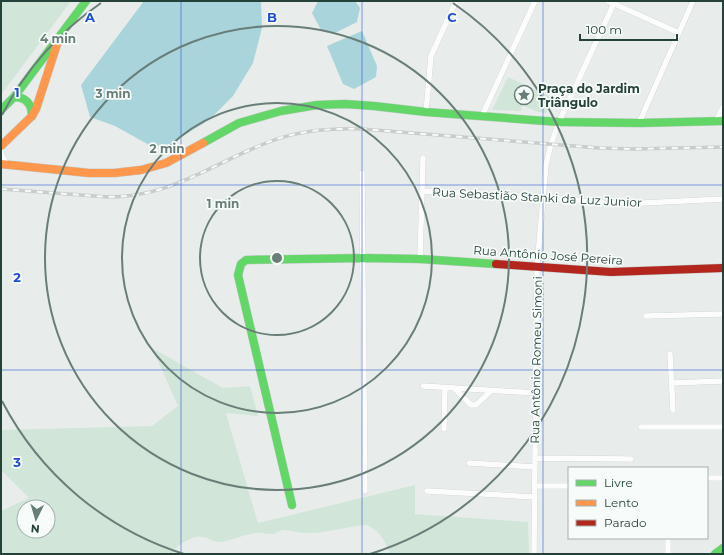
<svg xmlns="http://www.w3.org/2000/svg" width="724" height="555" font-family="Montserrat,sans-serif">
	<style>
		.green { fill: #d1e6d8; fill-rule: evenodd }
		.water { fill: #a9d4db }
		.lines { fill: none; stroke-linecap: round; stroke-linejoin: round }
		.street-casing { stroke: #c5cac8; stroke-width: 6 }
		.fast-casing { stroke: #c3cbc8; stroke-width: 9 }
		.slow-casing { stroke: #c3cbc8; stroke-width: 9 }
		.jam-casing { stroke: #c3cbc8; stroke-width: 9 }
		.street { stroke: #fcfcfc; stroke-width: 5.5 }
		.fast { stroke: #63d668; stroke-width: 8 }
		.slow { stroke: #ff974d; stroke-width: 8 }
		.jam { stroke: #b3261e; stroke-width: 8 }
		.rail-casing { stroke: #c9cdcc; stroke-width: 3.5 }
		.rail { stroke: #f7fbf9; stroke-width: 2; stroke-dasharray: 6; stroke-linecap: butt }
		.grid { fill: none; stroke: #1d4ed8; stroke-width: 1; stroke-opacity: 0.55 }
		.ring { fill: none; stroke: #697e78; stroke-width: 2 }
		.labels { text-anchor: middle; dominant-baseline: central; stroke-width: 3.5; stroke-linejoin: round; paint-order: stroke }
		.poi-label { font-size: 12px; font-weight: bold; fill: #24423a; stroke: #f7fbf9; text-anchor: start }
		.street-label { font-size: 12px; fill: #24423a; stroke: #f7fbf9 }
		.grid-label { font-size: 13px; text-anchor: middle; font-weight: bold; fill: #1d4ed8; stroke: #f7fbf9; stroke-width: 3.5; stroke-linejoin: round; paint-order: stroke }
		.centre { fill: #697e78; stroke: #f7fbf9; stroke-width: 2 }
		.ring-label { font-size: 12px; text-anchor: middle; font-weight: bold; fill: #697e78; stroke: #f7fbf9; stroke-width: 3.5; stroke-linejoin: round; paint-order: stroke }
	</style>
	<rect width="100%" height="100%" fill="#e8edeb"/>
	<path class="green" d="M1,1h70l-70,94z
		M508,77l45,21 -7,15 -8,-1 -16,-7 -1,6 -29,-1z
		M152,348l71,40 27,-2 8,30 -32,-3 32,110 157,-38v29l113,8 1,32h-139c-4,-12 -11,-24 -23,-29 -21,1 -42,9 -63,8 -7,0 -15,-3 -21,-3 -5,1 -8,5 -14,4 -5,0 -8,-2 -12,-1 -12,1 -23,7 -35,9 -11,1 -14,-7 -26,-5 -9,2 -20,9 -24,17h-171v-43l28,-13 -28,-28v-40l151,-4 26,-20zM24,507h24v24h-24z"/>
	<path class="water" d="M144,1h117l1,27 -9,35 -20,33 -24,24 -41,25 -17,1 -36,-20 -25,-9 -9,-32z
		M318,1h37l5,7 -3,14 -22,11 -14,-3 -9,-17z
		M362,31l15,35 -1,11 -22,12 -11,-5 -16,-38z"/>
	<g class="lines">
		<g class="street-casing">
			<path id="street" d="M608,1l71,32
				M426,112l5,-56 25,-55
				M482,116l53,-115
				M716,121l7,-14
				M639,123l54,-122
				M1,151l1,5 5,8
				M362,173l3,318
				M423,191l119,6 59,6h42l80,-4
				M420,259l3,-101
				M646,316l77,-2
				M670,354l3,56
				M672,383l51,-2
				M423,386l113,7
				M454,388l17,17h5l15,-14
				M641,427h82
				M444,429l1,-41
				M535,458l96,1
				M469,463l66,4
				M707,478h16
				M535,486h34
				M427,491l108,6
				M534,554l3,-288 9,-101 5,-21 8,-22 56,-121
				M668,554v-16"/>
		</g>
		<g class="fast-casing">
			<path id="fast" d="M14,97c12,0 18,7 18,19
				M1,110l13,-13 72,-96
				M203,143l36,-20 42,-12 36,-6 28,-1 29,2 52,6 133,10 80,1 84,-2
				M292,505l-54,-230 3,-11 5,-4 118,-2 56,1 76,5
				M715,554l8,-6"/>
		</g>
		<g class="slow-casing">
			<path id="slow" d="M1,146l31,-30 4,-7 22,-68
				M1,164l88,9h25l27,-3 25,-7 37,-20"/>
		</g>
		<g class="jam-casing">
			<path id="jam" d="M496,264l115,8 112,-4"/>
		</g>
		<use href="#street" class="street"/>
		<use href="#fast" class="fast"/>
		<use href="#slow" class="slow"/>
		<use href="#jam" class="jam"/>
		<g class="rail-casing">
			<path id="rail" d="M1,189l107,8c61,0 97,-29 151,-51 33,-15 67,-18 103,-17l237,19 35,1 89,-2"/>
		</g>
		<use href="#rail" class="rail"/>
	</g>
	<path class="grid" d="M181,1v553M362,1v553M543,1v553M1,185h722M1,370h722"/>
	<g class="ring">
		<circle cx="277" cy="258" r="77"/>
		<circle cx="277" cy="258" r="155"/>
		<circle cx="277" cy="258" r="232"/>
		<path d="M184 554A310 310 0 0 1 2 401M2 115A310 310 0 0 1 101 3M453 3A310 310 0 0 1 370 554"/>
	</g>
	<defs>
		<g id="sight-ring" transform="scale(1)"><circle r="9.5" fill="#f7fbf9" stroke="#697e78" stroke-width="1.5"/><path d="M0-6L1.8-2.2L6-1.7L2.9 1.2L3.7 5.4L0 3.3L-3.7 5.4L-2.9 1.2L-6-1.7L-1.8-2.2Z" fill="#697e78"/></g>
	</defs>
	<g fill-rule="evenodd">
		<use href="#sight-ring" x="524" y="95"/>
	</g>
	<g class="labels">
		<g class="poi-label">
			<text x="538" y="88">Praça do Jardim<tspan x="538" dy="14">Triângulo</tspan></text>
		</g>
		<g class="street-label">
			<text transform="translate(537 197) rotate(3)">Rua Sebastião Stanki da Luz Junior</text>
			<text transform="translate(548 255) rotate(4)">Rua Antônio José Pereira</text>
			<text transform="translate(536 360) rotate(-89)">Rua Antônio Romeu Simoni</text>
		</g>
	</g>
	<g class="grid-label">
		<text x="90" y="22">A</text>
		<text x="272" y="22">B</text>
		<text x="452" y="22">C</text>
		<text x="17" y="97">1</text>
		<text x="17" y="282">2</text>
		<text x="17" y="467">3</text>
	</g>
	<circle cx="277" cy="258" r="6" class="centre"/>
	<g class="ring-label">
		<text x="58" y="43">4 min</text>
		<text x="113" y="98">3 min</text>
		<text x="167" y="153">2 min</text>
		<text x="223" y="208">1 min</text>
	</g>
	<rect width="724" height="555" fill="none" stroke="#24423a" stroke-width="4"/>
	<rect x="568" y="467" width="140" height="72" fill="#f7fbf9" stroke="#a3b1ad"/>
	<rect x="576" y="480" width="20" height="6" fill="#63d668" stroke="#a3b1ad"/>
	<text x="604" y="487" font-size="12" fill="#24423a">Livre</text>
	<rect x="576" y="500" width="20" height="6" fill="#ff974d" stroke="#a3b1ad"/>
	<text x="604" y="507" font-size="12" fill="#24423a">Lento</text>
	<rect x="576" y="520" width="20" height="6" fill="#b3261e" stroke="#a3b1ad"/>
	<text x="604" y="527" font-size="12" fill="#24423a">Parado</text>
	<g transform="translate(36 519) rotate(185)"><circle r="19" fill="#f7fbf9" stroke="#a3b1ad"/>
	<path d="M0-3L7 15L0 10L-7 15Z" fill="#697e78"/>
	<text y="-6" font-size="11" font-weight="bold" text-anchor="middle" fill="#24423a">N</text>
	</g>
	<path d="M580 34v6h97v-6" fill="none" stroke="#24423a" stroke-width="2"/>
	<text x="586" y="34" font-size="12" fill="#24423a" stroke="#f7fbf9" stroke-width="3" paint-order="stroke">100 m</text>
</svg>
